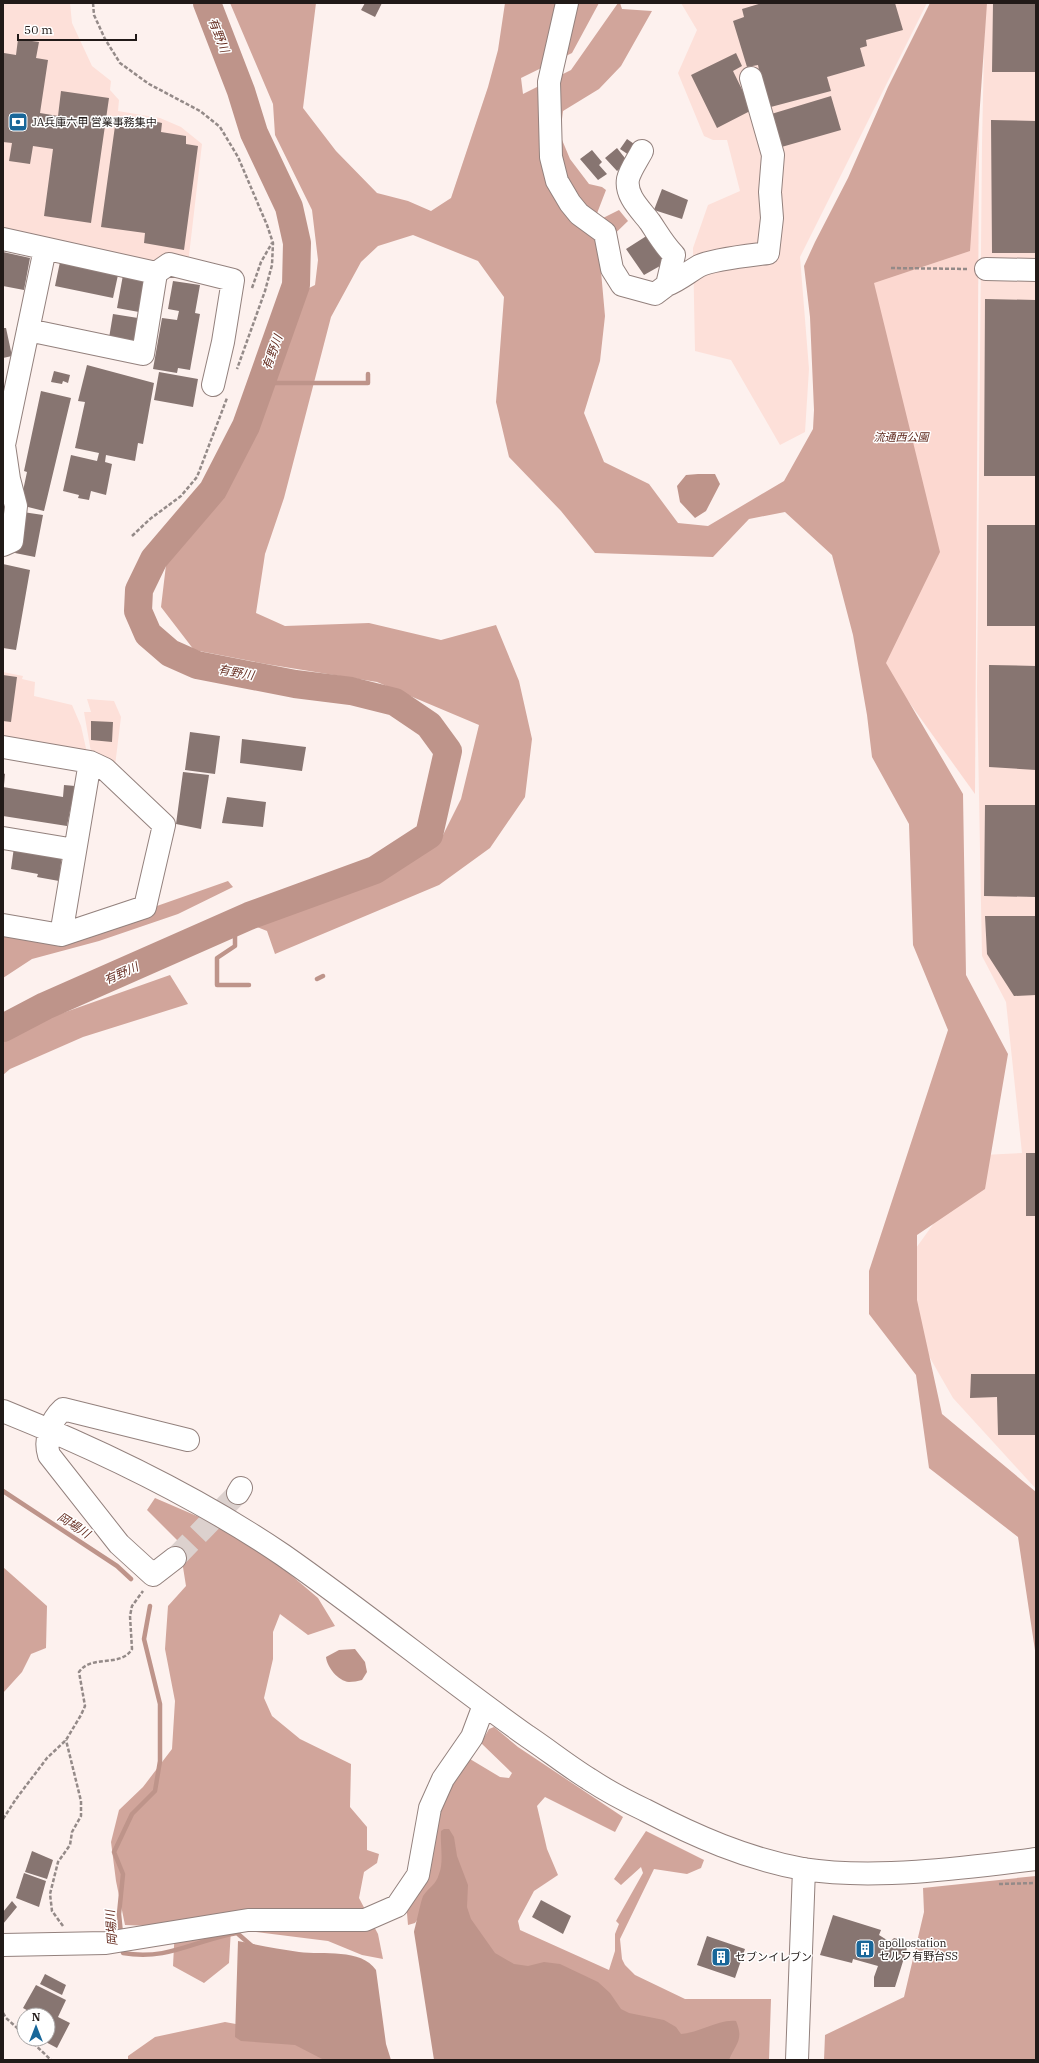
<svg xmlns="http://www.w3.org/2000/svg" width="1039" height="2063" font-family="'IBM Plex Serif','Noto Sans JP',serif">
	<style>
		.built { fill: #fde0d9 }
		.green { fill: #fcd8d0 }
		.forest { fill: #d1a59b }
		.water { fill: #be948a }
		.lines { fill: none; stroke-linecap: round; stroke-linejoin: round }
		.stream { stroke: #be948a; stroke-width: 4.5 }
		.river { stroke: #be948a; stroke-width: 28 }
		.building { fill: #877571 }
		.minor-tunnel { stroke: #dcd1ce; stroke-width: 22; stroke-dasharray: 22 11; stroke-linecap: butt }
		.minor-casing { stroke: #93817d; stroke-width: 24 }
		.path { stroke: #948a88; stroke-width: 2.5; stroke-dasharray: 4 2; stroke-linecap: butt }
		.minor { stroke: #fff; stroke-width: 22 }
		.labels { text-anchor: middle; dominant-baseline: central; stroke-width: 3; stroke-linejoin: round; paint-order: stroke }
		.poi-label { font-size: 11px; fill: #211a18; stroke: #fff; text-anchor: start }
		.park-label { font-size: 11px; font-style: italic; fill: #5d261a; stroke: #fff }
		.water-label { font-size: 12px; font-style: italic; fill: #683024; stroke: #fff }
	</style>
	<rect width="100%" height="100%" fill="#fdf1ee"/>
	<path class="built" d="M3,3h67l2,20 20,43 19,15 -1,9 9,10 -1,11 42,7 21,9 21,17 -14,120h-30l-155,-33z
		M681,3h246l-127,254 9,112 -4,63 -25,13 -49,-85 -36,-9 -2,-103 15,-43 32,-14 -13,-51h-14l-9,-4 -26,-63 19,-43z
		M985,3h51v1486l-83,-91 -35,-61 -7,-82 72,-100 39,-2 -16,-151 -24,-46 -5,-266 5,-547z
		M3,672l20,4 -1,3 13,3 -1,14 38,9 9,21 6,27 -84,-15z
		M87,699l27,2 7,16 -6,49 -24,-14 -7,-40h7z"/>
	<path class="green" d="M938,3h42l-5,791 -110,-153 -41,-195z"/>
	<path class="forest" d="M230,3h86l-13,105 33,43 41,42 31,8 23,10 20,-13 37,-111 10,-37 7,-47h94l-27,50 -51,25 2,16 48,-24 47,-67h2l2,6 30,2 -31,55 -22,23 -36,22 -3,24 10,24 19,25 13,3 4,3 -10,26 5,3 18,-9 9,11 -29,28 6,67 -5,45 -16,52 20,49 45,22 29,39 30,3 76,-45 29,-52 1,-19 -4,-93 -6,-51 11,-24 33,-64 40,-91 42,-84h57l-17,248 -96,32 66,269 -54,111 77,131 3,181 42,79 -23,135 -68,46v65l25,114 94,78v165l-18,-120 -89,-69 -13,-93 -47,-61v-43l79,-241 -35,-85 -4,-121 -37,-67 -5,-42 -14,-80 -21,-80 -47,-43 -36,7 -36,38 -118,-4 -34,-42 -52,-54 -13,-55 8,-105 -26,-36 -65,-26 -35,11 -17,16 -30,55 -47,181 -19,56 -9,59 29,13 84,-3 72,17 55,-15 23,56 13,58 -7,58 -35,51 -51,37 -164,69 -8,-23 -15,-6 136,-55 51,-27 22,-44 18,-74 -102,-43 -111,-18 -72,-14 -33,-43 5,-42 35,-47 57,-92 45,-135 12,-6 3,-25 -6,-50 -37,-75 -2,-31z
		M228,881l5,6 -55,27 -79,27 -67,18 -29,19v-45l60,6z
		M170,975l18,29 -105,33 -73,32 -7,6v-38l6,-5z
		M155,1498l65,28 58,38 40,34 17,28 -27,9 -28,-21 -7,18v27l-9,39 8,18 28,23 51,25 -1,43 17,20v23l12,4 -2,9 -13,9 -5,26 19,36 5,25 -21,-4 -34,-14 -97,-12 -2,34 -25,20 -31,-17 2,-39 -50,-2 -9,-44 -5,-39 8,-32 24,-23 29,-38 3,-48 -10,-52 3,-43 18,-20 -7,-44 -32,-32z
		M3,1567l44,39 -1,42 -15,6 -9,18 -19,21z
		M494,1727l24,20 105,70 -8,15 -70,-35 -8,9 10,43 11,26 -24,16 -16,30 2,9 89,40 6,-19v-17l4,-10 -3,-3 27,-48 -2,-6 -20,18 -7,-6 32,-48 58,29 -3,8 -14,6 -33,-5 -34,70 2,20 3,6 10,10 50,24h86l-2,61h-63l-45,-31 -154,-54 -67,-89 -25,37 -7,2 -2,-23 28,-91 31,-55 35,21 9,1 3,-5 -31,-30 8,-14z
		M1036,1876v184h-212l1,-25 79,-38 20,-85 -1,-24z
		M225,2022l60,11 93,27h-250v-4l27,-19z"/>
	<path class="water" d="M698,474h17l5,10 -14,27 -11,7 -15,-16 -3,-16 9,-11z
		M355,1649l10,13 2,10 -5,8c-4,1 -9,2 -13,2 -11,-1 -22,-15 -23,-25l13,-7z
		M444,1829h5l5,8 3,19 11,29 -1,22 4,12 24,34 19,11 14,2 16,-4 16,2 38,18 12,11 11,16 8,4 35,7 12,7 5,7c19,-1 37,-15 55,-13 8,19 0,22 -7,39h-295l-20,-128c2,-8 7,-31 9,-36 6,-9 13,-11 16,-22 5,-12 1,-30 2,-43z
		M238,1941c20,4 41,8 61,11 24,3 62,-4 77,18l10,74 5,16h-67l-29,-15 -54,-4 -6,-4z"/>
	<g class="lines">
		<path class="stream" d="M261,383h107v-9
			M231,925l4,8v13l-18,12v27h32
			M317,979l6,-3
			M3,1491l114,75 14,13
			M121,1934l-2,-20 4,-40 -9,-22 18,-38 23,-23 5,-30v-57l-16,-65 6,-33
			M122,1945l1,8c45,8 72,-13 114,-20l16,14"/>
		<path class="river" d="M3,1028l42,-22 204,-90 126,-46 54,-35 19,-84 -19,-26 -34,-23 -44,-11 -56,-7 -98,-19 -27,-12 -22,-19 -10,-23 1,-21 15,-31 59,-69 33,-64 50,-141 1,-42 -8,-36 -35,-74 -13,-42 -34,-88"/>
	</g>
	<path class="building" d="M365,3h17l-7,14 -14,-7z
		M762,3h133l8,27 -37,10 1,6 -7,2 5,18 -38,11 4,14 -64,17 -9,-43 -11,2 -14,-46 11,-4 -2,-8z
		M993,3h43v69h-44z
		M18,39l21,3 -3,16 12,2 -8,53 18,3 3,-25 48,7 -18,125 -47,-7 9,-67 -20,-3 -3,18 -21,-3 3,-18 -9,-1v-82l1,-7 12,2z
		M736,53l6,13 -9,5 19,39 -35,18 -26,-53z
		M831,96l10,34 -63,18 -10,-33z
		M129,116l33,7 -1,9 25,4v8l12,2 -14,104 -40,-7 1,-10 -44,-6 14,-101 12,1z
		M991,120l45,1v132h-44z
		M627,139l10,7 -8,9 -9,-6z
		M617,148l11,14 -11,9 -12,-13z
		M592,150l10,12 -3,3 8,9 -9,6 -18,-21z
		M662,189l26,11 -6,19 -28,-9z
		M648,235l19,27 -23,13 -18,-26z
		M3,252l27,6 -6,32 -21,-4z
		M60,262l58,13 -5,23 -58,-12z
		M123,275l22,4 -6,33 -22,-4z
		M173,281l27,4 -5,28 5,1 -10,56 -12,-2 -1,5 -24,-4 9,-51 15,2 2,-9 -11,-2z
		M985,299l51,1v176h-52z
		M113,314l25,4 -4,25 -25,-5z
		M3,328h3l6,28 -9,2z
		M87,365l67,18 -11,61 -5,-1 -3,18 -29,-6 -1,7 7,2 -6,31 -15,-4 -2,9 -11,-2 1,-3 -16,-4 8,-36 26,6 2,-8 -24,-5 10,-46 -7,-1z
		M54,371l16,4 -2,8 -5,-2 -1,3 -11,-2z
		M159,372l39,7 -5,28 -39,-7z
		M41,391l30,7 -27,113 -24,-6 7,-33 -3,-1z
		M3,501l4,1 -2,17h-2z
		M23,512l20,3 -8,42 -20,-4z
		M987,525h49v101h-49z
		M3,564l27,6 -14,80 -13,-2z
		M989,665l47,1v104l-47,-3z
		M3,675l14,2 -6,45 -8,-1z
		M91,721l22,1 -1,20 -21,-2z
		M190,732l30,4 -5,38 -30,-4z
		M242,739l64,8 -4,24 -62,-8z
		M183,772l26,3 -8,54 -25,-5z
		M3,773l2,1 -1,11h-1z
		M64,785l11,1 -8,40 -64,-10v-29l60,10z
		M227,797l39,5 -3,25 -41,-4z
		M985,805h51v92l-52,-1z
		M14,847l48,7 -3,27 -22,-4 1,-3 -27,-5z
		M985,916h51v79l-22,1 -27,-42z
		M1026,1153h10v63h-10z
		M971,1374h65v61h-38l-1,-38 -27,1z
		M32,1851l21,9 -6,19 -22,-7z
		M24,1873l22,8 -7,26 -23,-9z
		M541,1900l30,16 -8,18 -31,-17z
		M12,1901l5,6 -14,17v-12z
		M833,1915l48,15 -2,5 11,7 4,-4 15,4 -14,45h-21v-10l4,-11 -25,-7 -1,4 -32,-8z
		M707,1936l38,13 -10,29 -38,-13z
		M45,1974l21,11 -4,10 -22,-11z
		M36,1985l30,15 -8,17 12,6 -13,25 -15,-8 6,-1v-12l3,-4 -3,-1v-7h-12l-13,-7z"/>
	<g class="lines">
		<path class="minor-tunnel" d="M175,1558l63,-65"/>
		<g class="minor-casing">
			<path id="minor" d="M567,3l-18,79 2,75 6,24 13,22 9,11 26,19 7,36 10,16 33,9 12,-9 7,-30c-10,-10 -16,-21 -24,-33 -9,-12 -25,-26 -22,-43 2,-9 10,-20 14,-28
				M3,239l153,34 -13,81 -115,-24
				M986,269l50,1
				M156,273l13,-9 64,16 -10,62 -10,43
				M667,285c14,-6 20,-12 32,-19 13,-7 54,-11 69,-13l4,-35 -2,-26 3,-37 -22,-77
				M3,545l9,-4 4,-35 -7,-27 -5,-34 41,-196
				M3,747l87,15 15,7 59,56 -19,82 -84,28 -58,-10
				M3,838l72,12
				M61,935l29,-173
				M3,1411c97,39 193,85 280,144 83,58 161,122 244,181 21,14 41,30 62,43 18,12 37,22 56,31 50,26 102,49 158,59 71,11 162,-1 233,-10
				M238,1493l3,-5
				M175,1558l-22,17 -34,-31 -70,-89c-5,-16 2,-35 14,-46l125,31
				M3,1945l103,-2 142,-23h117l32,-14 21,-31 12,-67 13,-29 29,-42 12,-32
				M797,2060l7,-191"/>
		</g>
		<path class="path" d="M93,3l1,12 11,24 15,24 29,21 51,27 20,16 18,30 29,68 6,18 -1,22 -7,26 -28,78
			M891,268l78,1
			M252,288l9,-26 11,-19
			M132,536l18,-17 31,-23 16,-19 30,-79
			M3,1819l13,-20 31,-41 19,-18 15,-25 4,-9 -6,-34c12,-18 42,-4 53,-23l-2,-33 2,-10 11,-15
			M999,1884l37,-1
			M63,1926l-11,-15 -2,-17 8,-32 12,-17 2,-13 9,-16v-15l-15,-61
			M3,2013l3,5 18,16
			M29,2039l22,21"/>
		<use href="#minor" class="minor"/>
	</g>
	<defs>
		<g id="bank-square" transform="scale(1)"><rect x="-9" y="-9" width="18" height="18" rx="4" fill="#196799" stroke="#fff"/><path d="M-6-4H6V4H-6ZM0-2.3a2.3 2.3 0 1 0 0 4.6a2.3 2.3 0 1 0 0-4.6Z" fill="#fff"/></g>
		<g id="building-square" transform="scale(1)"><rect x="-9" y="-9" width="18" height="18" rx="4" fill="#196799" stroke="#fff"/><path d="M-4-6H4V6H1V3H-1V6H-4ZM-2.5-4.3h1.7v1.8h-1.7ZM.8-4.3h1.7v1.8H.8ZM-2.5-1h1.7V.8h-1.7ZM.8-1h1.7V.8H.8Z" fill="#fff"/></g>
	</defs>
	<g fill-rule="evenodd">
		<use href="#bank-square" x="18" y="122"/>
		<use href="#building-square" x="865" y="1949"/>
		<use href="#building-square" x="721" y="1957"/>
	</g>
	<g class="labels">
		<g class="poi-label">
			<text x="32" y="122">JA兵庫六甲 営業事務集中</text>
			<text x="879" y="1943">apollostation<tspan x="879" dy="13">セルフ有野台SS</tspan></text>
			<text x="735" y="1957">セブンイレブン</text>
		</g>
		<g class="park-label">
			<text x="901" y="437">流通西公園</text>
		</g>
		<g class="water-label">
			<text transform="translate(219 35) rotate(69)">有野川</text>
			<text transform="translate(272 352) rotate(-70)">有野川</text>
			<text transform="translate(236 672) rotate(10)">有野川</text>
			<text transform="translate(121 973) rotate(-24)">有野川</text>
			<text transform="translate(74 1525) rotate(33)">岡場川</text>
			<text transform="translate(111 1928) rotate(-94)">岡場川</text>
		</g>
	</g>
	<rect width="1039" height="2063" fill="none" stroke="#211a18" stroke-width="8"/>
	<g transform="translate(36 2027)"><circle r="19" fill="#ffffff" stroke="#a6a3a3"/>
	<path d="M0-3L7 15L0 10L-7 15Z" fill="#196799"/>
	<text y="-6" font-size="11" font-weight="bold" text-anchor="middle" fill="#211a18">N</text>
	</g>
	<path d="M18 34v6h118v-6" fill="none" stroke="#211a18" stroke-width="2"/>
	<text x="24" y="34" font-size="12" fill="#211a18" stroke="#ffffff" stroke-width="3" paint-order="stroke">50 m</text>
</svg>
